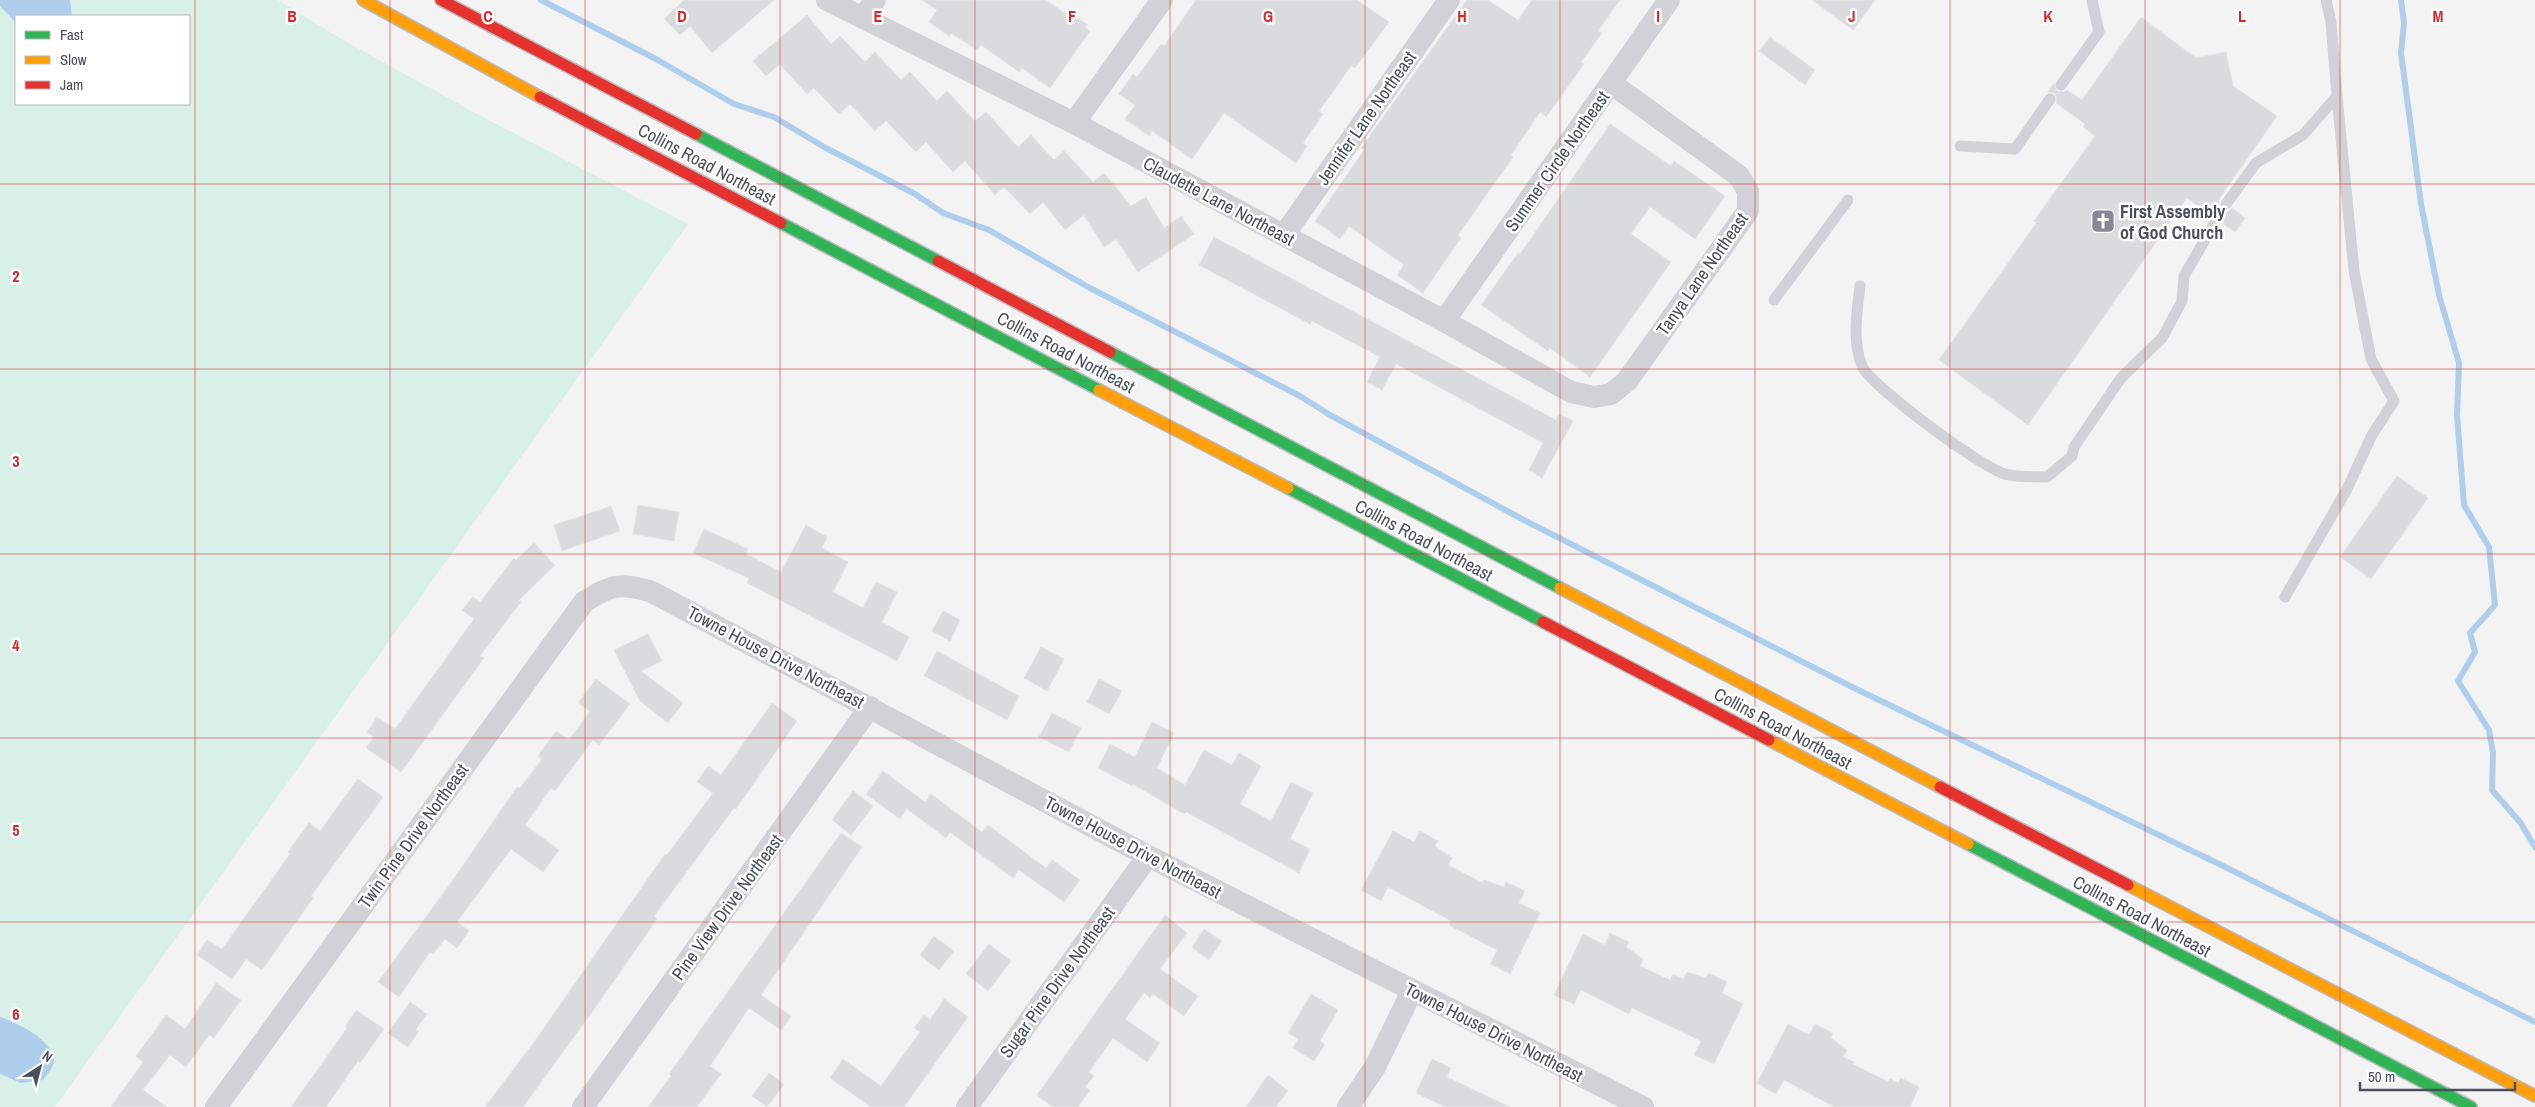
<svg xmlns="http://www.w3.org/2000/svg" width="2535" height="1107" font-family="'Archivo Narrow',sans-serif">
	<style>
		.green { fill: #d9f0e9; fill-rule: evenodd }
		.water { fill: #afceec }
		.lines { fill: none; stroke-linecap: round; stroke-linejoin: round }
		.stream { stroke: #afceec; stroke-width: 6 }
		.building { fill: #dadbdd; stroke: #e4e4e5 }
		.fast-casing { stroke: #b8bac2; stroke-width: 14 }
		.slow-casing { stroke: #b8bac2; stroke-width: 14 }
		.jam-casing { stroke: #b8bac2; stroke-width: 14 }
		.lane { stroke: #d1d2d5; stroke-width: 11 }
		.street { stroke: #d1d2d5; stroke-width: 22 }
		.fast { stroke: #30b455; stroke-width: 11 }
		.slow { stroke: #ff9f0a; stroke-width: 11 }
		.jam { stroke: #e5322d; stroke-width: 11 }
		.grid { fill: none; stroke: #d62828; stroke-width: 1; stroke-opacity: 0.55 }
		.labels { text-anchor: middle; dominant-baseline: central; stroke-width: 5; stroke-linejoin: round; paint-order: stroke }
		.street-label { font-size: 18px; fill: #4a4f5e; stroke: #fff }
		.poi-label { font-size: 18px; font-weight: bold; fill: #4a4f5e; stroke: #fff; text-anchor: start }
		.grid-label { font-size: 16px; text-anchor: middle; font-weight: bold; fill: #d62828; stroke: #fff; stroke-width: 5; stroke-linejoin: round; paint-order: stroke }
	</style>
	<rect width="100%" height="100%" fill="#f3f3f3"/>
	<path class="green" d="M0,0h278l65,40 136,75 209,109 -633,883h-55zM16,16h173v88h-173z"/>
	<path class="water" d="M0,0h70l2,16h-56v7l-16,-17z
		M0,1017c16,5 53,23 54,43 0,7 -7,15 -11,20l-22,3 -21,-9z"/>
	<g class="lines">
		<path class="stream" d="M541,0l115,59 78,45 40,13 50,30 91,47 28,19 46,17 99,57 212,109 30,19 192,104 330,168 365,176 318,159
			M2401,0l3,23 -3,30 20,151 18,91 20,68 -2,52 7,90 25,42 6,58 -25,28 5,19 -17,29 31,49 4,23 -1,37 28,32 15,25"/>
	</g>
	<path class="building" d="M684,0h90l-62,53 -22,-27 -10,9 -16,-16z
		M922,0h124l20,14 2,-2 20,13 -4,2 6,4 -40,57 -28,-20 -3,4 -38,-27 -4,5 -26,-17 -2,3 -20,-14 8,-12z
		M1196,0h161l32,22 -34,46 -4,-2 -32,45 4,3 -20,29 4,3 -11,17 -72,-50 -32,46 -40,-28 -3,5 -24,-17 10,-14 -16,-11 14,-20 4,3 24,-33 3,2z
		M1467,0h21l30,20 14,-20h88l-22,31 4,2 -21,29 3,2 -38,53 -6,-5 -29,43 2,2 -55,78 3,3 -38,55 -26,-18 7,-10 -55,-39 -9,13 -25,-18 49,-71 -3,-2z
		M1812,0h63l-22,30z
		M807,15l24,29 9,-8 25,26 10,-10 26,28 9,-8 27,29 10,-10 28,30 11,-9 32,35 13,-12 23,25 10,-9 29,31 11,-9 27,33 15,-9 18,31 17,-12 13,18 -56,38 -22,-33 -12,8 -20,-32 -19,15 -22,-28 -13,12 -26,-27 -9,8 -30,-34 -12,11 -27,-30 -10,10 -30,-31 -11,10 -25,-27 -11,10 -25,-26 -7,6 -27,-30 -14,12 -13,-15z
		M2141,17l55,41 30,-6 7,34 44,30 -58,83v8l3,3 7,1 3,-3 13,10 -10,14 -12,-8 1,-5 -3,-6 -4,-1 -6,3 -24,-17 -159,227 -89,-65 98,-138 -3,-1 61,-85 -12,-9 2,-3 -29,-21 1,-4 -2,-6 -7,-1 6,-9 3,8 7,1 3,-2 15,10z
		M1770,37l45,33 -10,15 -46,-34z
		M1610,124l61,42 3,-5 51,35 -30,43 -45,-32 -19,27 40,28 -81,115 -40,-29 -2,3 -67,-46 37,-52 2,1z
		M1214,237l342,183 3,-6 14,7 -31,57 -13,-8 14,-27 -147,-79 -14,26 -15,-8 13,-25 -68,-36 -2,3 -111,-59z
		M2397,476l31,22 -57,81 -31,-22z
		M638,505l41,7 -5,29 -41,-7z
		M611,506l9,25 -58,20 -8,-26z
		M806,525l21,12 -5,11 26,14 -15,30 30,16 13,-26 21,10 -15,30 27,15 -12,24 -150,-78 2,-5 -56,-25 11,-24 44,20 -2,5 35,18z
		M534,543l21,22 -37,36 3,1 -41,54 4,2 -83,114 -35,-24 8,-11 -7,-5 10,-15 18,12 79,-110 -12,-9 11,-13 7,5 34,-44 2,2z
		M943,611l17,9 -10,21 -18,-10z
		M648,634l14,27 -21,10 42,32 -15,20 -28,-22 -26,-51z
		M1041,647l23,12 -17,32 -23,-13z
		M937,651l82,45 -12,24 -83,-44z
		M596,679l34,25 -31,41 -6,-5 -38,51 -4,-3 -26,37 34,25 -16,22 -32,-23 -54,73 12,9 -12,17 -12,-9 -12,15 -3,-2 -31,45 -21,-15 72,-98 67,-97 3,1 22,-29 -4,-3 18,-25 13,9 21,-29 -12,-8z
		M1099,679l23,12 -13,23 -22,-12z
		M772,703l25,18 -61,88 -2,-1 -80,108 3,3 -62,89 -72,99h-38l52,-69 128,-184 2,1 46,-62 -16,-11 11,-16 13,9z
		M1052,713l29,15 -12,24 -30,-15z
		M1152,722l22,11 -17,35 28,17 19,-35 28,15 7,-12 22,13 -21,38 31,17 20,-39 22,11 -23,46 20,10 -11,24 -113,-61 -2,2 -51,-30 -1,2 -34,-18 12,-24 25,13z
		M883,771l42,31 6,-8 51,38 6,-7 58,43 6,-8 28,20 -16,22 -45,-32 -6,8 -63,-46 -4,6 -39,-29 -7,10 -34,-25z
		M358,779l25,18 -72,99 2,2 -51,72 -16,-11 -14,20 -35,-24 10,-15 15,9 68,-95 -2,-2 21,-29 11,8z
		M853,791l20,15 -22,29 -19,-15z
		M1393,831l21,11 6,-11 18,10 -3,5 17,12 -4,7 35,18 1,-3 20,7 2,-5 19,9 -6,12 21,10 -30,61 -20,-10 7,-14 -48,-25 2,-4 -63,-34 -7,14 -20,-11z
		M841,833l21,14 -101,148 30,21 -10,14 -32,-22 -39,58 11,8 -24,33h-49l23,-31 -2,-2z
		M1165,915l22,18 -27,36 38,27 -14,20 -31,-22 -3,4 -6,-5 -19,26 35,24 -13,19 -34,-24 -24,34 5,4 -9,11 5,3 -12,17h-25l-16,-12z
		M1204,929l18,12 -13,19 -17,-13z
		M1610,933l19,9 -3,5 17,12 -3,7 30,14 3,-6 10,5 4,-7 19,6 2,-5 19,9 -5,11 21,11 -29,60 -20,-9 7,-14 -69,-33 -3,6 -48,-24 -7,14 -20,-9 29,-61 22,11z
		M934,936l20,15 -15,19 -19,-15z
		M989,944l22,17 -23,30 -22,-17z
		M216,983l25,17 -27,38 -5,-3 -23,32 -16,-12 -27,35 24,17h-56l32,-45 -7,-6 30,-41 19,14z
		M1311,994l27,16 -18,31 5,3 -11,17 -21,-13 5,-9 -10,-6z
		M944,999l24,18 -64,90h-33l-41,-29 13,-19 38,27 39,-54 -6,-4 10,-13 6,5z
		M410,1002l17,12 -11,15 3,2 -11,16 -20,-14z
		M356,1010l28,19 -24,34 -2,-2 -32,46h-35l56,-79 -2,-1z
		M1788,1024l21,11 6,-11 18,9 -2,5 16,12 -4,7 11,5 -2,2 37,18 1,-3 8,4 3,-5 18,9 -9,20h-75l-51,-27 -8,14 -19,-11z
		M1432,1059l19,9 -4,9 63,30h-65l-29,-14z
		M769,1073l15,11 -17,23 -15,-11z
		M1268,1075l20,16 -12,16h-30z"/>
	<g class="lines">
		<g class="fast-casing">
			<path id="fast" d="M696,134l242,127
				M781,223l318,167
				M1110,352l450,236
				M1288,488l255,134
				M1968,844l503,263"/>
		</g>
		<g class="slow-casing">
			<path id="slow" d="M363,0l177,97
				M1099,390l189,98
				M1560,588l380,199
				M1769,740l199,104
				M2128,885l407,211"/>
		</g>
		<g class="jam-casing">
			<path id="jam" d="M441,0l255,134
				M540,97l241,126
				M938,261l172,91
				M1543,622l226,118
				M1940,787l188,98"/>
		</g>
		<path class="lane" d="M2061,85l38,-53 -7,-32
			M1960,146l55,3 35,-50
			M2226,204l30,-41 47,-28 34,-39 -6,-74 -5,-22
			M1860,286c-3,25 -8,55 2,80 9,20 120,102 143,108 12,4 29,2 42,3l25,-21 2,-9 47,-69 41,-40 20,-37 2,-25 33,-57
			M1774,300l74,-100
			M2285,597l62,-108 25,-54 22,-34 -23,-42 -17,-88 -17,-175"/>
		<path class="street" d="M827,0l247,123 370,198 127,71 23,5 17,-3 16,-13 121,-170v-20l-9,-15 -127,-92
			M863,18l12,-18
			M1074,123l88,-123
			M1284,235l165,-235
			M1444,321l225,-321
			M216,1107l368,-505c28,-18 35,-19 66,-11l498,265 495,251
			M583,1107l287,-400
			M967,1107l181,-251
			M1348,1107l27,-40 37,-76"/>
		<use href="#fast" class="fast"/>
		<use href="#slow" class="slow"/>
		<use href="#jam" class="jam"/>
	</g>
	<path class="grid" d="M195,0v1107M390,0v1107M585,0v1107M780,0v1107M975,0v1107M1170,0v1107M1365,0v1107M1560,0v1107M1755,0v1107M1950,0v1107M2145,0v1107M2340,0v1107M0,184h2535M0,369h2535M0,554h2535M0,738h2535M0,922h2535"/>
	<defs>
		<g id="church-square" transform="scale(1.25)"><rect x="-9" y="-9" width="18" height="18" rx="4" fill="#858892" stroke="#fff"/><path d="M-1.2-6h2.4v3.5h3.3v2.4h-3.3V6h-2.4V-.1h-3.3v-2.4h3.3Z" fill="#fff"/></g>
	</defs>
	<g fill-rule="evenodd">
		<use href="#church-square" x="2103" y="221"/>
	</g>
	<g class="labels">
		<g class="street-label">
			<text transform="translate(1366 118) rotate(-55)">Jennifer Lane Northeast</text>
			<text transform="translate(1557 161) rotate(-55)">Summer Circle Northeast</text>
			<text transform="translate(707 164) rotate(28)">Collins Road Northeast</text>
			<text transform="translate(1219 201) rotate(28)">Claudette Lane Northeast</text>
			<text transform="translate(1702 274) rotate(-55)">Tanya Lane Northeast</text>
			<text transform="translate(1066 352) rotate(28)">Collins Road Northeast</text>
			<text transform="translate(1424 540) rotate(28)">Collins Road Northeast</text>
			<text transform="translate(776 657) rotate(28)">Towne House Drive Northeast</text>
			<text transform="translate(1783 728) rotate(28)">Collins Road Northeast</text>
			<text transform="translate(413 836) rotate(-54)">Twin Pine Drive Northeast</text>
			<text transform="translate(1133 847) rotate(28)">Towne House Drive Northeast</text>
			<text transform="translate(727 907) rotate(-54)">Pine View Drive Northeast</text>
			<text transform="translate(2142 916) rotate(28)">Collins Road Northeast</text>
			<text transform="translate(1057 982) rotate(-54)">Sugar Pine Drive Northeast</text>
			<text transform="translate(1494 1032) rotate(27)">Towne House Drive Northeast</text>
		</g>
		<g class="poi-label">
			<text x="2120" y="211">First Assembly<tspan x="2120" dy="21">of God Church</tspan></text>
		</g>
	</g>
	<g class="grid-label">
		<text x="292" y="22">B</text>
		<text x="488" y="22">C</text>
		<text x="682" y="22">D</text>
		<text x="878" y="22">E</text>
		<text x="1072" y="22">F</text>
		<text x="1268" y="22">G</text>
		<text x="1462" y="22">H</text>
		<text x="1658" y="22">I</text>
		<text x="1852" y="22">J</text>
		<text x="2048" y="22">K</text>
		<text x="2242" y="22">L</text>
		<text x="2438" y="22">M</text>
		<text x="16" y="282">2</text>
		<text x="16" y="467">3</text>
		<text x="16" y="651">4</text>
		<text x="16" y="836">5</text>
		<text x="16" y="1020">6</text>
	</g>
	<rect x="15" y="15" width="175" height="90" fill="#ffffff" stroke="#b7b9bf"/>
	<rect x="25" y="31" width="25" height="8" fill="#30b455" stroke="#b7b9bf"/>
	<text x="60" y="40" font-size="15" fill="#4a4f5e">Fast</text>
	<rect x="25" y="56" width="25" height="8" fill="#ff9f0a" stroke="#b7b9bf"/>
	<text x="60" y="65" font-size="15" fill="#4a4f5e">Slow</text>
	<rect x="25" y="81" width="25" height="8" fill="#e5322d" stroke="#b7b9bf"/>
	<text x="60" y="90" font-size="15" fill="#4a4f5e">Jam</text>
	<g transform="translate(40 1067) rotate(36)" stroke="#ffffff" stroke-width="4" paint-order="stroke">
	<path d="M0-4L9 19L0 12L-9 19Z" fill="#4a4f5e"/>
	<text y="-8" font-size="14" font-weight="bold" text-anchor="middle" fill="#4a4f5e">N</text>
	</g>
	<path d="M2360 1082v8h155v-8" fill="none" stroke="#4a4f5e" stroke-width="2.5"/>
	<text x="2368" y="1082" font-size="15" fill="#4a4f5e" stroke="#ffffff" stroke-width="4" paint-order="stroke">50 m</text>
</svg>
